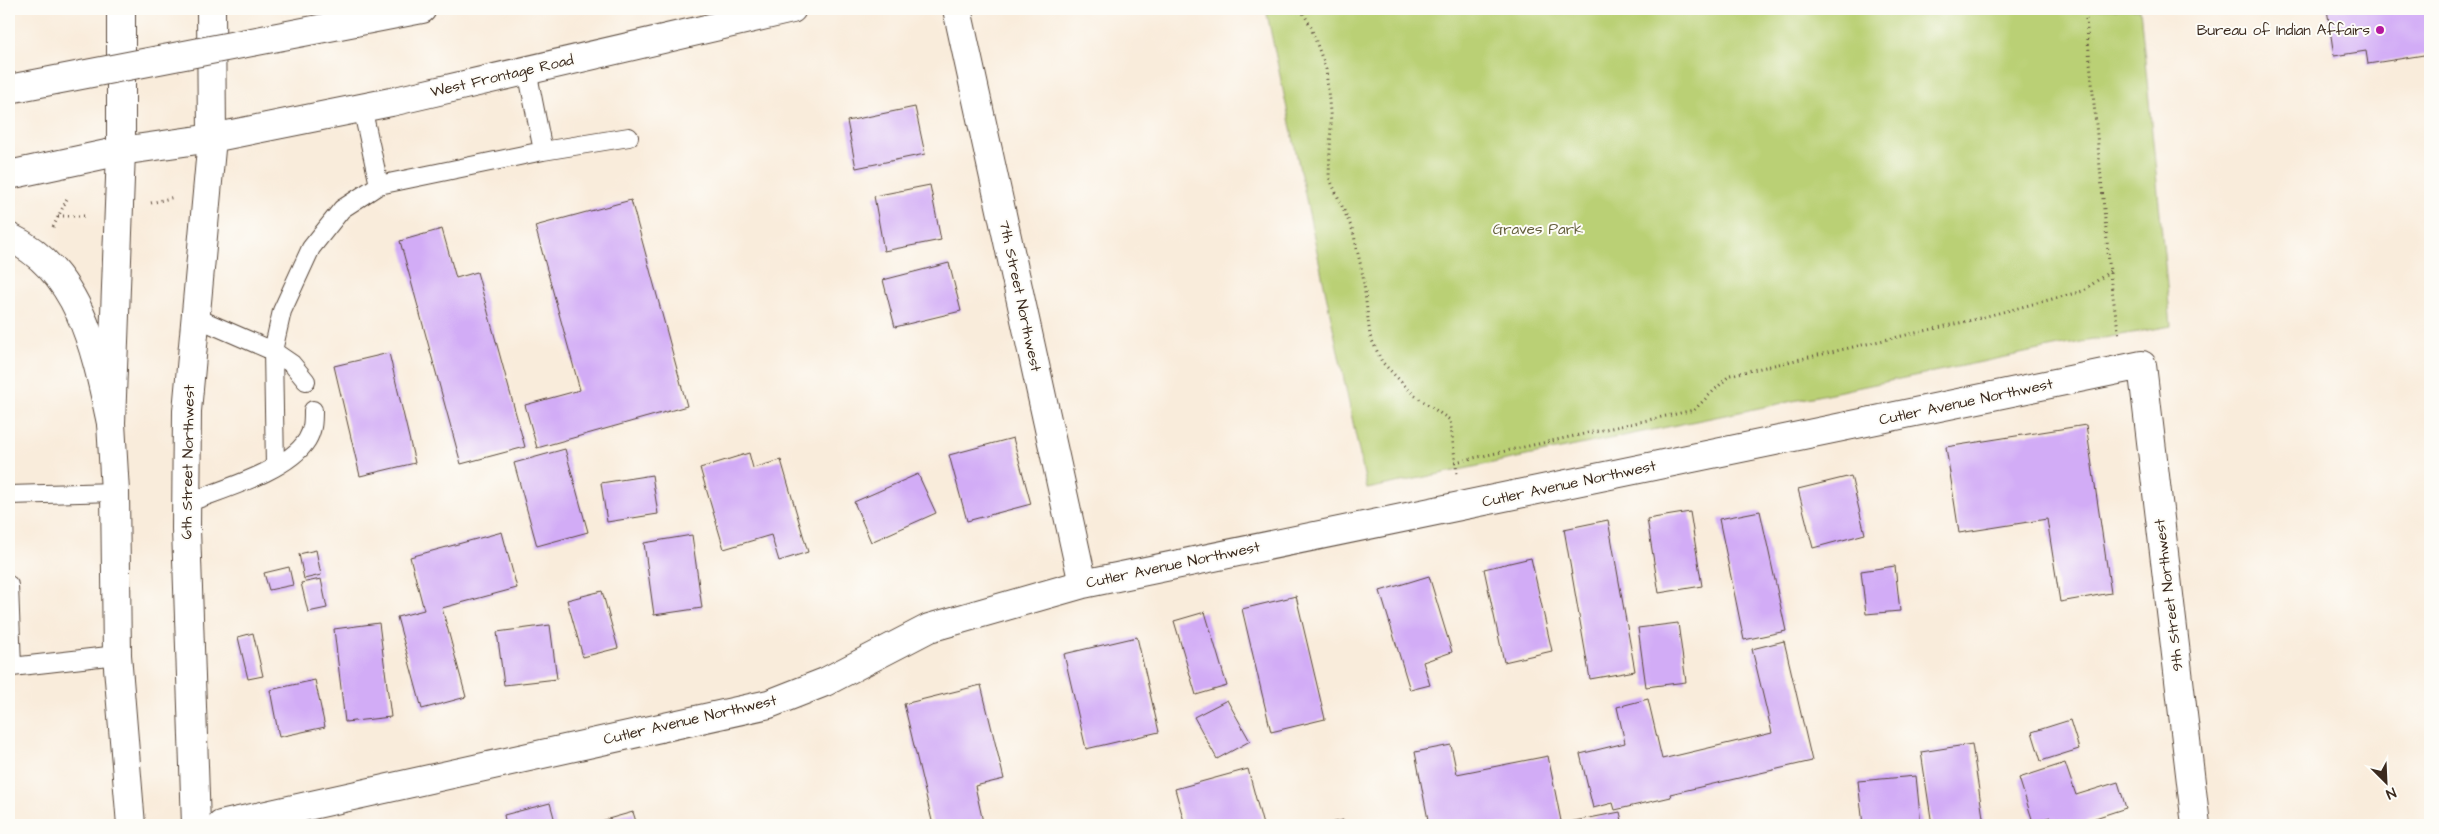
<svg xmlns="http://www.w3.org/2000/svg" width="2439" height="834" font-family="'Architects Daughter',sans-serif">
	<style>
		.green { fill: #bad075; stroke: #7a7d4a }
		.building { fill: #d2acf6 }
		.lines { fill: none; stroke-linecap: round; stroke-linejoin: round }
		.service-casing { stroke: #58473a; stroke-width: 20 }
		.minor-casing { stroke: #58473a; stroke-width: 30 }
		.secondary-casing { stroke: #58473a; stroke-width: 30 }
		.motorway-casing { stroke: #58473a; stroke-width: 30 }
		.path { stroke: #58473a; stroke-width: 3; stroke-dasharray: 1 4; stroke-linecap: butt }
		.service { stroke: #fff; stroke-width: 18 }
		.minor { stroke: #fff; stroke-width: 28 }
		.secondary { stroke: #fff; stroke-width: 28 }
		.motorway { stroke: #fff; stroke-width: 28 }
		.motorway-bridge-casing { stroke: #58473a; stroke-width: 30; stroke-linecap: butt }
		.motorway-bridge { stroke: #fff; stroke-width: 28 }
		.poi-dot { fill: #b5179e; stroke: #fdfcf7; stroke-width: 2 }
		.labels { text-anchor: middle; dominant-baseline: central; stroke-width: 4; stroke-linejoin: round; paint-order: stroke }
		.poi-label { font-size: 15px; fill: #3b2a1e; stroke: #fdfcf7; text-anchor: end }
		.street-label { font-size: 15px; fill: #3b2a1e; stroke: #fdfcf7 }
		.park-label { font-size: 15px; fill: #615c38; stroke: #fdfcf7 }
	</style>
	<rect width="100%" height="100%" fill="#fdfcf7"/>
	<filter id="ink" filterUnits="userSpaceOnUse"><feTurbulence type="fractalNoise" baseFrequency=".02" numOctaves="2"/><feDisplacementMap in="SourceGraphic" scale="10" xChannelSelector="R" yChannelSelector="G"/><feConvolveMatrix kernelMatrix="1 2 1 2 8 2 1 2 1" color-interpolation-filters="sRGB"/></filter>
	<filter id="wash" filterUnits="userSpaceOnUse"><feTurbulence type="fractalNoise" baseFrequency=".0096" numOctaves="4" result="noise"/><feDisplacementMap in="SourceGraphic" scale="20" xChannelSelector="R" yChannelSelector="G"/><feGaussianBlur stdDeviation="1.12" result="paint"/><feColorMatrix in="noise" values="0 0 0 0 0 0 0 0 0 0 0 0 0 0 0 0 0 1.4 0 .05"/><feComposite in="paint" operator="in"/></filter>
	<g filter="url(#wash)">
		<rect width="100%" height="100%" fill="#f9ecdb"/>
		<path class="green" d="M1266,9h874l31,317 -117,21 -687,142z"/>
		<g id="blocks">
			<path class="building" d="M2327,9h103v45l-62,10 -2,-13 -32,5z
				M915,107l10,47 -69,14 -9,-47z
				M930,185l11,55 -57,11 -10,-55z
				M631,200l56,206 -150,42 -12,-43 55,-15 -45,-164z
				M442,229l14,49 21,-6 48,175 -64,17 -61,-223z
				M949,263l12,48 -66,16 -12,-47z
				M389,353l26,110 -55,13 -26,-110z
				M2086,425l25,168 -51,9 -13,-83 -88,14 -13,-86z
				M1013,438l18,66 -64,17 -18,-66z
				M565,449l23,83 -51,14 -23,-83z
				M749,453l4,15 28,-8 27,92 -29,9 -8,-26 -47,14 -24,-81z
				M918,474l18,39 -65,29 -17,-40z
				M652,475l6,39 -51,8 -6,-39z
				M1851,476l14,58 -52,14 -15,-59z
				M1760,511l26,120 -42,9 -25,-121z
				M1690,512l12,74 -43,7 -12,-74z
				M1608,520l27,151 -45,8 -26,-150z
				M502,532l15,56 -75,20 24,89 -44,12 -25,-92 27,-7 -14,-53z
				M692,535l10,73 -48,7 -10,-72z
				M316,550l5,25 -17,4 -5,-25z
				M1531,558l21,93 -48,11 -20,-93z
				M1895,566l5,45 -34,3 -5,-43z
				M289,567l4,18 -24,5 -5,-17z
				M1429,576l23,76 -29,10 7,23 -20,5 -30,-99z
				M321,579l6,29 -19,4 -7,-29z
				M602,591l16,57 -35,9 -16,-57z
				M1296,596l29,123 -54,13 -29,-123z
				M1205,612l22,74 -31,9 -22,-74z
				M379,623l12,94 -46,5 -11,-93z
				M1678,623l8,59 -40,5 -8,-59z
				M550,625l7,54 -53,6 -7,-53z
				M253,633l10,43 -15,3 -10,-42z
				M1137,637l22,95 -73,17 -22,-95z
				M1784,641l28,120 -142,33 1,3 -56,13 -2,-7 -20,5 -13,-54 45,-11 -8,-36 31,-8 14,60 110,-26 -20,-84z
				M315,680l10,47 -46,10 -9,-47z
				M981,685l23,94 -29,7 8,36 -13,3h-37l-29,-121z
				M1227,700l23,41 -33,18 -23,-42z
				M2070,720l9,29 -38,12 -9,-29z
				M1972,744l12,80 -52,1 -11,-73z
				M1451,745l6,29 91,-18 13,65 -21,4h-111l-14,-73z
				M2065,763l11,32 42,-13 8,26 -43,14 1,3h-31l-3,-8 -17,5 -14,-44z
				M1248,769l15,56h-78l-10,-36z
				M1916,776l5,49h-58l-5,-44z
				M550,803l6,22h-50l-2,-10z
				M633,812l4,13h-35l-1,-4z
				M1620,812l3,13h-64v-1z
				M1343,820l1,5h-19v-1z"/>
		</g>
	</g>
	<g filter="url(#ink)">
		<use href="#blocks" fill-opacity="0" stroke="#58473a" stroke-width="1"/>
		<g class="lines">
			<g class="service-casing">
				<path id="service" d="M527,70l16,81
					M362,107l17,78
					M197,318l76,33 19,13 14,17
					M275,467l-2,-116 9,-40 29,-63 31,-39 37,-24 164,-34 86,-14
					M9,495l106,-3
					M187,503c33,-13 101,-32 120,-63 6,-10 6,-19 6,-30
					M9,585l3,82 105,-12"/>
			</g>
			<g class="minor-casing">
				<path id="minor" d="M957,9l126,575
					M221,825l548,-121 56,-22 104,-54 154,-44 1059,-219 54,460"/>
			</g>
			<g class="secondary-casing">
				<path id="secondary" d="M121,9v142l-10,272 4,69 2,163 14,170
					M212,138l179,-36 401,-93
					M196,825l-10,-296 1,-118 25,-273 -1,-129"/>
			</g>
			<g class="motorway-casing">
				<path id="motorway" d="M355,22l67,-13
					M9,175l112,-24 91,-13
					M9,237c72,34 87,116 102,186"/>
			</g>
			<path class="path" d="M1301,9l9,16 16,44 5,54 -2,54 24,54 10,45 7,60 12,26 32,33 36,25 7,54
				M2085,9l26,274 8,53
				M151,203l23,-6
				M58,216h28
				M53,227l15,-30
				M1455,462l239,-52 36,-35 238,-54 115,-30 27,-20"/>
			<use href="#service" class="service"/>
			<use href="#minor" class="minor"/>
			<use href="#secondary" class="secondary"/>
			<use href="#motorway" class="motorway"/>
			<g class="motorway-bridge-casing">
				<path id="motorway-bridge" d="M9,89l346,-67"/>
			</g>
			<use href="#motorway-bridge" class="motorway-bridge"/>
		</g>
	</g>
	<circle class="poi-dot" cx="2380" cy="30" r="5"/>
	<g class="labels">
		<g class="poi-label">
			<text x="2370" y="30">Bureau of Indian Affairs</text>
		</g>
		<g class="street-label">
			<text transform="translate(502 76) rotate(-13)">West Frontage Road</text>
			<text transform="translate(1020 296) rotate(78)">7th Street Northwest</text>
			<text transform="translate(1966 402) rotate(-12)">Cutler Avenue Northwest</text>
			<text transform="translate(188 462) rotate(-89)">6th Street Northwest</text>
			<text transform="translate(1569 484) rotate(-12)">Cutler Avenue Northwest</text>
			<text transform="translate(1173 565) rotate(-12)">Cutler Avenue Northwest</text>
			<text transform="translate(2169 595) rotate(-97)">9th Street Northwest</text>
			<text transform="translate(690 720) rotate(-13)">Cutler Avenue Northwest</text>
		</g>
		<g class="park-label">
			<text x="1538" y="229">Graves Park</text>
		</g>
	</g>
	<rect width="2439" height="834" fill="none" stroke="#fdfcf7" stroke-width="30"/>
	<g transform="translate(2386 782) rotate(156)" stroke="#fdfcf7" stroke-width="4" paint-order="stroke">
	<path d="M0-4L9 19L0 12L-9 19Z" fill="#3b2a1e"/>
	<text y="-8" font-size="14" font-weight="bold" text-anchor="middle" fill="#3b2a1e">N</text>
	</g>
</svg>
